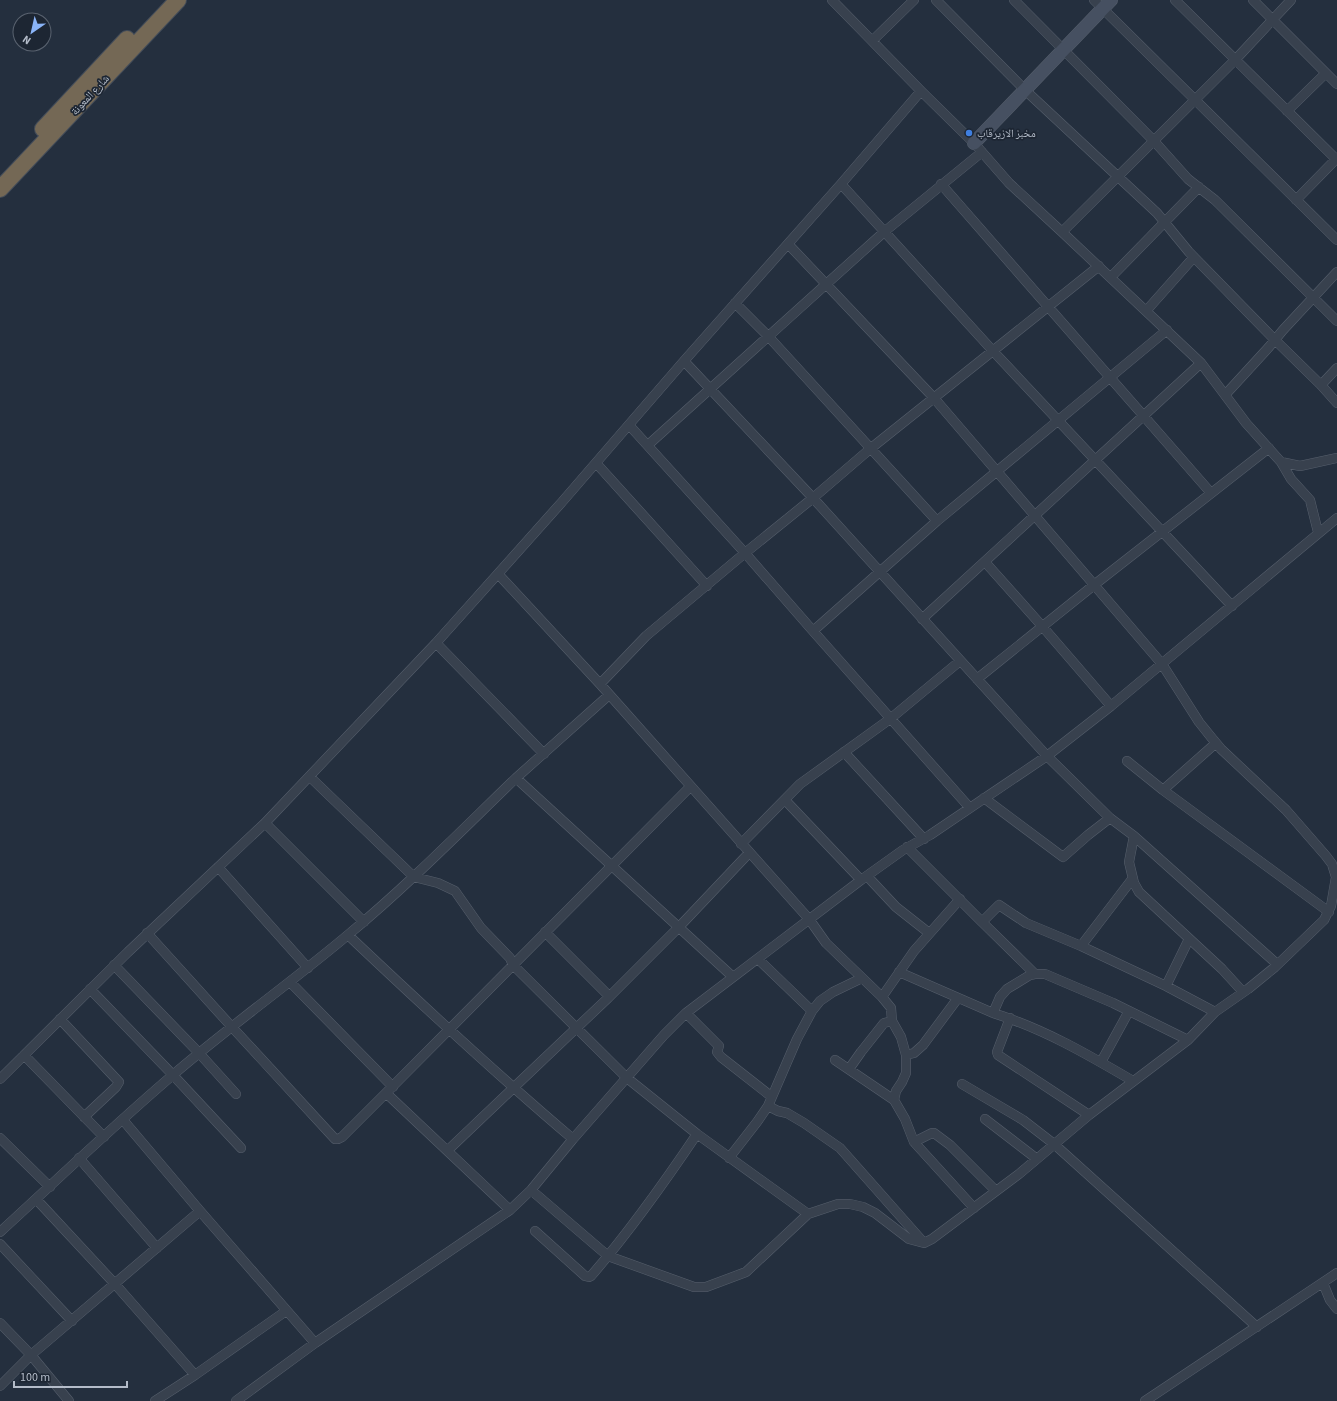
<svg xmlns="http://www.w3.org/2000/svg" width="1337" height="1401" font-family="'Source Sans 3','Noto Naskh Arabic',sans-serif">
	<style>
		.lines { fill: none; stroke-linecap: round; stroke-linejoin: round }
		.street-casing { stroke: #565f6c; stroke-width: 10 }
		.secondary-casing { stroke: #565f6c; stroke-width: 14 }
		.highway-casing { stroke: #434c59; stroke-width: 18 }
		.street { stroke: #38414e; stroke-width: 9 }
		.secondary { stroke: #465061; stroke-width: 13 }
		.highway { stroke: #746855; stroke-width: 16 }
		.shop-dot { fill: #3f7fe0; stroke: #1d2633; stroke-width: 1.5 }
		.labels { text-anchor: middle; dominant-baseline: central; stroke-width: 3.5; stroke-linejoin: round; paint-order: stroke }
		.street-label { font-size: 11px; fill: #b4bcc9; stroke: #1d2633 }
		.poi-label { font-size: 11px; fill: #b4bcc9; stroke: #1d2633; text-anchor: start }
	</style>
	<rect width="100%" height="100%" fill="#242f3e"/>
	<g class="lines">
		<g class="street-casing">
			<path id="street" d="M832,0l89,91
				M936,0l89,90 132,123 32,39 86,88 46,45 16,18
				M1014,0l140,141 34,38 27,21 122,121
				M1094,0l243,240
				M1175,0l162,160
				M1253,0l84,84
				M872,41l42,-41
				M1287,111l39,-38
				M841,184l152,167 239,255
				M941,184l270,309
				M1296,200l41,-42
				M1062,232l173,-172 56,-60
				M1111,277l88,-90
				M735,303l33,33 169,185
				M1146,311l48,-54
				M684,361l129,137 234,258 63,62 24,18 143,128
				M1321,385l16,-17
				M1225,395l44,-48 14,-17 54,-58
				M629,425l116,128 68,78 157,177
				M648,445l236,-213 98,-80
				M1281,462l19,4 37,-8
				M596,463l111,123
				M985,562l57,64 69,80
				M499,575l101,109 209,235 17,24 56,54 9,11 1,13 9,16 5,18v18l-4,9 -6,9 -2,9 11,19 9,23 60,66
				M922,619l279,-256
				M813,631l124,-110 230,-191
				M436,643l108,111
				M977,679l117,-94 175,-137
				M600,684l46,-48 99,-83 68,-55 57,-49 229,-183
				M609,695l-93,83 217,199
				M844,752l80,87
				M1127,761l36,29 166,122
				M310,777l104,100 24,6 17,8 26,37 29,30 3,7 114,113 70,56 111,80 30,-10h12l13,3 12,6 34,26 15,4 8,-4 87,-65 70,-59 99,-75 27,-28 33,-23 27,-22 49,-47 7,-14 5,-29 -4,-13 -6,-8 -40,-46 -65,-61 -10,-12 -12,-15 -37,-58 -228,-266 -146,-154
				M1163,790l53,-47
				M984,798l79,59 25,-22 22,-17
				M785,800l76,80
				M265,823l99,99
				M1134,836l-5,26 5,21 5,9 83,77 21,23
				M741,844l59,-60 90,-65 70,-58
				M907,847l75,75 17,-17 27,18 55,23 85,40 49,26
				M218,867l90,101
				M867,876l29,31 33,26
				M982,922l53,52
				M545,932l64,64
				M147,933l84,93 104,113h3l4,-2 44,-44
				M348,935c74,70 148,139 225,204
				M1081,946l52,-68
				M758,959l54,52
				M114,965l85,88 37,41
				M899,972l94,41
				M290,982l103,105
				M1166,986l23,-47
				M90,989l83,86 68,73
				M882,997l32,-46 46,-52
				M686,1013l33,33 -2,6 4,5 51,40
				M1010,1018l-13,34 1,3 91,60
				M60,1019l59,63 -3,5 -32,30
				M24,1055l80,82
				M906,1055l8,-2 9,-8 35,-47
				M835,1060l59,40
				M1101,1062l28,-51
				M849,1069l12,-17 23,-29 8,-2
				M0,1079l128,-127 137,-129 171,-180 126,-141 122,-141 157,-177 80,-93 53,52 35,40 53,49 139,131 45,60 35,39 10,17 19,21 8,32
				M1133,1081c-46,-27 -89,-52 -140,-68l7,-16 7,-8 23,-14 5,-1h10l68,29 75,37
				M962,1084l61,36 31,24 203,183
				M768,1106l10,5 9,2 17,10 36,25 84,95
				M985,1119l52,40
				M123,1120l77,91 115,132
				M0,1138l50,49
				M914,1142l18,-9h2l16,12 46,46
				M448,1150l160,-152 70,-70 71,-75
				M79,1158l78,90
				M729,1158l28,-36 11,-16 29,-67 15,-28 8,-10 13,-9 29,-14
				M531,1190l77,66 86,31h12l40,-15 62,-58
				M36,1199l79,85 80,91
				M510,1210l-124,-117 304,-306
				M535,1231l50,45 4,1 2,-1c39,-45 73,-93 106,-142
				M0,1232c58,-53 114,-107 174,-158 57,-49 118,-92 175,-140 59,-49 112,-103 167,-156
				M0,1244l72,77
				M1323,1283l7,17 7,9
				M0,1323l31,32 38,46
				M0,1386l31,-31 169,-144
				M155,1401l40,-26 91,-64
				M236,1401l79,-58 195,-133 21,-20 42,-51 91,-104 22,-22 175,-133 42,-30 27,-15 117,-79 64,-50 226,-188
				M1145,1401l192,-128"/>
		</g>
		<g class="secondary-casing">
			<path id="secondary" d="M974,143l137,-143"/>
		</g>
		<g class="highway-casing">
			<path id="highway" d="M43,129l84,-90
				M0,189l178,-189"/>
		</g>
		<use href="#street" class="street"/>
		<use href="#secondary" class="secondary"/>
		<use href="#highway" class="highway"/>
	</g>
	<circle class="shop-dot" cx="969" cy="133" r="4"/>
	<g class="labels">
		<g class="street-label">
			<text transform="translate(90 95) rotate(-47)">شارع المعونة</text>
		</g>
		<g class="poi-label">
			<text x="977" y="133">مخبز الازيرقاب</text>
		</g>
	</g>
	<g transform="translate(32 32) rotate(214)"><circle r="19" fill="#1d2633" stroke="#59626f"/>
	<path d="M0-3L7 15L0 10L-7 15Z" fill="#8ab4f8"/>
	<text y="-6" font-size="11" font-weight="bold" text-anchor="middle" fill="#b4bcc9">N</text>
	</g>
	<path d="M14 1381v6h113v-6" fill="none" stroke="#b4bcc9" stroke-width="2"/>
	<text x="20" y="1381" font-size="12" fill="#b4bcc9" stroke="#1d2633" stroke-width="3" paint-order="stroke">100 m</text>
</svg>
